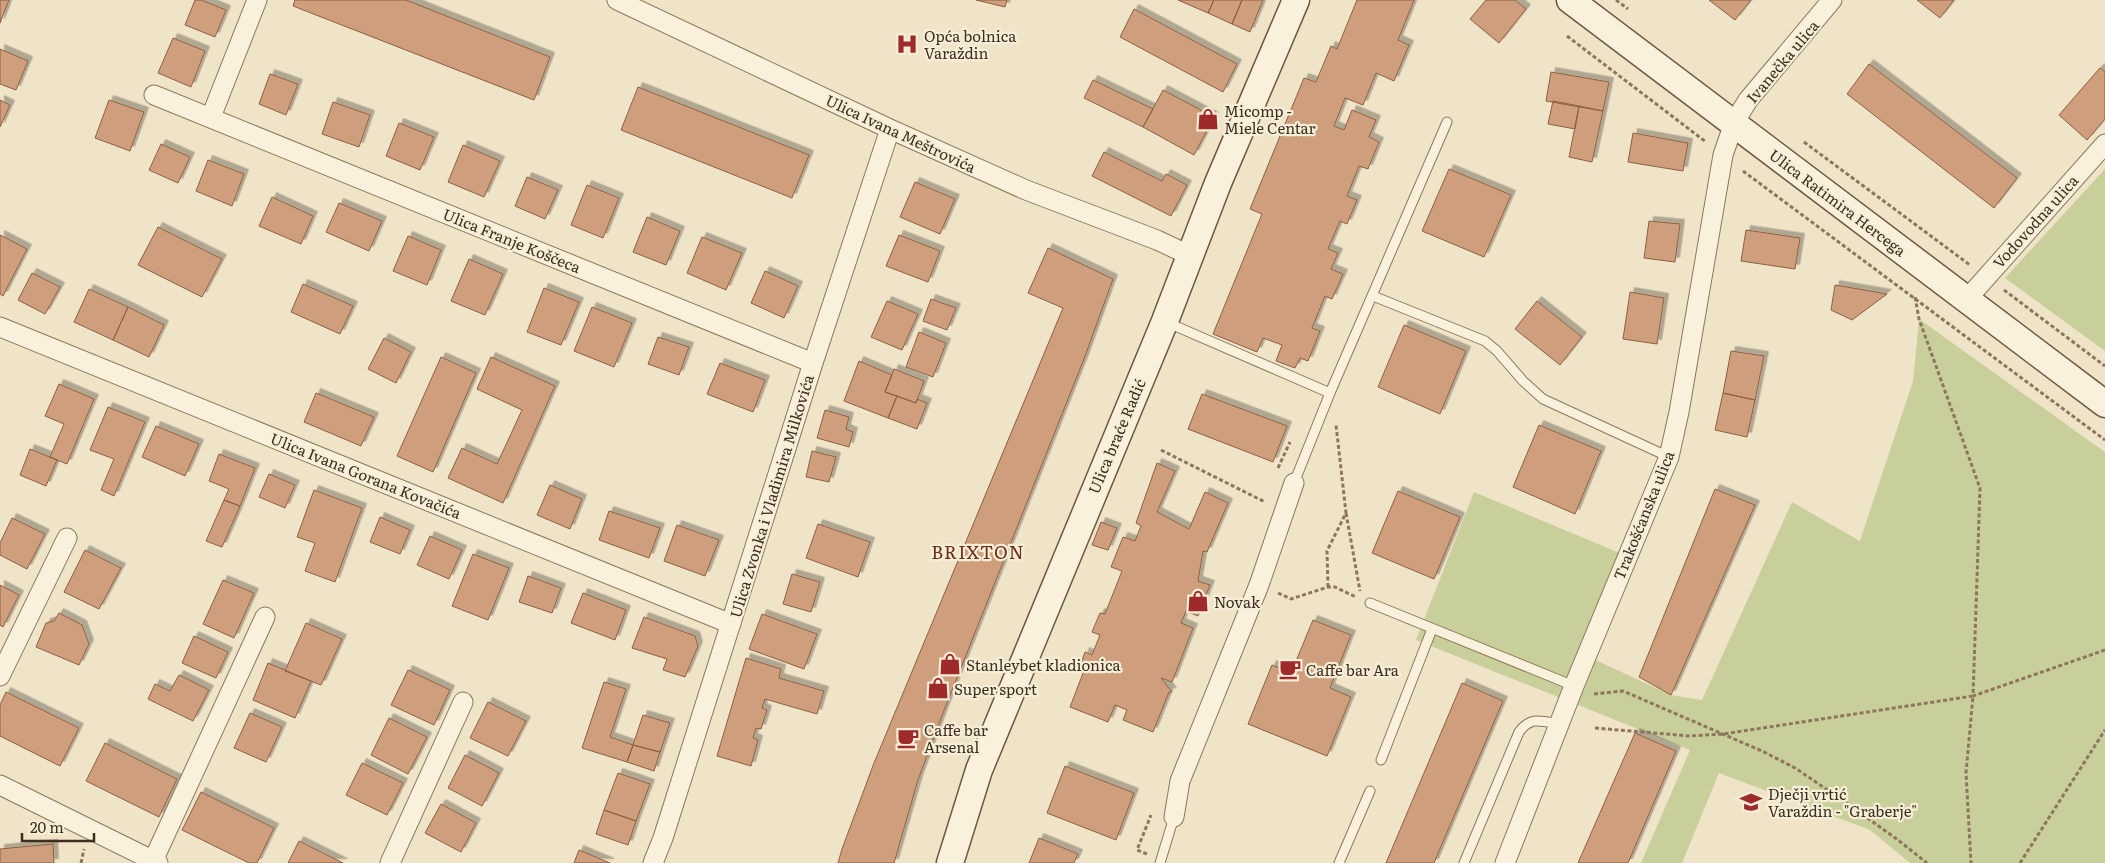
<svg xmlns="http://www.w3.org/2000/svg" width="2105" height="863" font-family="Literata,serif">
	<style>
		.green { fill: #c9cf9b }
		.building { fill: #cf9f7d; stroke: #8d5f41; filter: url(#shadow) }
		.lines { fill: none; stroke-linecap: round; stroke-linejoin: round }
		.lane-casing { stroke: #8d765c; stroke-width: 11 }
		.street-casing { stroke: #8d765c; stroke-width: 21 }
		.secondary-casing { stroke: #6f573f; stroke-width: 29 }
		.path { stroke: #8d765c; stroke-width: 3; stroke-dasharray: 4 2.5; stroke-linecap: butt }
		.lane { stroke: #faf1dc; stroke-width: 9 }
		.street { stroke: #faf1dc; stroke-width: 19 }
		.secondary { stroke: #faf1dc; stroke-width: 26 }
		.labels { text-anchor: middle; dominant-baseline: central; stroke-width: 4.5; stroke-linejoin: round; paint-order: stroke }
		.poi-label { font-size: 15px; fill: #3d2e20; stroke: #f7eed8; text-anchor: start }
		.street-label { font-size: 15px; fill: #3d2e20; stroke: #f7eed8 }
		.quarter-label { font-size: 18px; letter-spacing: 1px; fill: #6b2e1e; stroke: #f7eed8 }
	</style>
	<defs>
		<filter id="shadow"><feDropShadow dx="4.5" dy="-4.5" stdDeviation="0" flood-color="#0004"/></filter>
	</defs>
	<rect width="100%" height="100%" fill="#f0e4c8"/>
	<path class="green" d="M2105,169v182l-100,-73z
		M1919,319l186,133v411h-195l-40,-33 -151,-57 -37,90h-41l49,-113 -274,-110 58,-148 153,64 -40,100 84,39 31,5 90,-198 68,39 53,-160z"/>
	<path class="building" d="M0,0h9l-9,23z
		M195,0h6l25,10 -11,27 -30,-12z
		M295,0h111l144,57 -16,43 -241,-94z
		M976,0h31l-2,7z
		M1178,0h36l-6,13z
		M1214,0h28l-10,24 -24,-11z
		M1242,0h21l-13,32 -18,-8z
		M1357,0h57l-16,40 11,5 -15,36 -18,-8 -13,32 -18,-7 -11,28 10,4 8,-20 24,10 -7,17 10,5 -11,27 -9,-3 -12,30 10,4 -10,24 -7,-3 -12,28 10,4 -7,16 12,5 -11,25 -7,-3 -13,32 8,3 -12,30 -8,-3 -5,10 -19,-7 6,-16 -19,-7 -6,14 -44,-18 49,-120 -12,-5 54,-131 12,4 15,-36 6,3z
		M1486,0h29l11,9 -27,34 -29,-24z
		M1709,0h42l-16,20z
		M1917,0h37l-14,18z
		M1134,9l103,55 -14,28 -103,-55z
		M173,38l32,13 -14,36 -33,-14z
		M0,49l28,12 -12,29 -16,-6z
		M1869,64l148,114 -23,30 -147,-114z
		M2100,68l5,4v47l-18,21 -28,-25z
		M1551,72l58,10 -6,29 -57,-10z
		M270,74l28,10 -12,31 -27,-11z
		M1093,80l60,29 -10,18 -59,-29z
		M638,87l171,68 -17,43 -171,-68z
		M1163,90l51,27 -20,38 -51,-28z
		M0,100l10,5 -10,22z
		M109,100l35,12 -14,39 -35,-13z
		M1553,101l26,5 -4,23 -27,-5z
		M333,102l37,13 -11,32 -37,-13z
		M1579,106l24,5 -11,51 -23,-5z
		M399,123l35,14 -14,33 -34,-14z
		M1633,133l55,10 -5,28 -55,-9z
		M161,144l29,13 -12,26 -29,-13z
		M463,145l37,16 -16,36 -36,-15z
		M1104,152l58,29 4,-7 21,11 -16,31 -79,-40z
		M208,160l36,14 -12,32 -36,-15z
		M1449,169l62,26 -27,62 -62,-26z
		M527,177l31,13 -13,29 -30,-13z
		M915,182l40,17 -15,35 -40,-17z
		M587,185l32,13 -16,40 -32,-13z
		M272,197l41,19 -12,28 -42,-18z
		M339,203l43,18 -13,30 -43,-19z
		M647,217l33,14 -14,34 -33,-13z
		M1649,221l31,3 -5,38 -31,-4z
		M158,227l64,32 -20,38 -64,-32z
		M1746,230l54,8 -5,31 -54,-8z
		M0,235l27,14 -24,47 -3,-2z
		M899,235l41,16 -12,31 -42,-16z
		M408,236l33,14 -14,35 -34,-14z
		M702,237l40,16 -16,37 -39,-17z
		M1048,248l65,31 -29,80 -141,354 -25,67 -24,83h-56l4,-14 32,-86 189,-455 -35,-15z
		M469,259l34,15 -18,41 -34,-14z
		M765,271l33,15 -14,32 -33,-15z
		M32,273l28,14 -15,27 -27,-14z
		M303,284l50,22 -13,28 -49,-22z
		M1835,285l52,9 -35,26 -21,-10z
		M544,288l35,14 -18,43 -34,-13z
		M89,289l39,18 -15,33 -39,-18z
		M1630,292l34,6 -7,46 -34,-5z
		M931,299l25,9 -9,22 -24,-9z
		M887,301l31,13 -16,36 -31,-13z
		M1537,301l45,36 -22,28 -45,-36z
		M128,307l36,18 -15,32 -36,-17z
		M592,307l40,16 -18,44 -40,-16z
		M1404,325l62,26 -26,63 -62,-27z
		M919,332l27,11 -13,34 -27,-10z
		M658,337l31,10 -10,28 -31,-11z
		M384,338l27,14 -15,31 -28,-14z
		M1731,351l33,5 -9,44 -32,-7z
		M441,357l35,16 -43,99 -36,-16z
		M491,357l64,29 -52,117 -55,-25 14,-30 35,16 25,-54 -45,-21z
		M859,361l33,14 -7,17 12,4 -9,22 -44,-17z
		M720,363l45,17 -12,32 -46,-18z
		M894,369l30,12 -8,22 -31,-11z
		M59,384l35,15 -27,65 -17,-7 14,-33 -19,-8z
		M316,393l58,24 -13,29 -57,-24z
		M1723,393l32,7 -8,37 -32,-7z
		M1202,394l85,32 -14,36 -85,-33z
		M897,396l19,7 1,-4 10,4 -10,26 -29,-11z
		M108,407l37,15 -31,74 -13,-6 13,-31 -24,-9z
		M825,410l24,7 -3,12 7,3 -4,15 -32,-9z
		M1539,425l62,26 -26,63 -62,-27z
		M156,426l43,18 -14,32 -43,-19z
		M30,449l27,11 -11,26 -26,-11z
		M812,451l24,6 -7,25 -23,-5z
		M219,454l36,14 -15,38 -16,-6 5,-11 -20,-8z
		M1157,463l18,8 -18,41 32,17 16,-37 23,11 -21,49 -4,-1 -5,30 12,4 -12,31 -12,-5 -5,12 12,5 -21,54 -11,-4 11,14h-3l-16,40 -30,-12 4,-10 -12,-5 -7,17 -38,-15 15,-39 -5,-2 5,-14 7,3 8,-20 -8,-3 8,-19 5,1 17,-43 -11,-4 12,-30 12,4 6,-15 -5,-3z
		M269,474l26,11 -10,23 -26,-11z
		M550,485l32,14 -12,30 -33,-14z
		M1715,489l40,16 -84,190 -32,-18z
		M314,490l48,18 -27,74 -30,-11 10,-28 -18,-6z
		M1398,491l62,26 -26,62 -62,-26z
		M224,500l16,6 -18,41 -16,-6z
		M609,511l51,17 -11,30 -50,-18z
		M380,517l30,13 -10,24 -30,-12z
		M12,518l33,16 -18,35 -27,-14v-12z
		M1101,522l16,6 -9,22 -16,-5z
		M818,524l52,18 -12,35 -52,-19z
		M677,525l42,15 -14,36 -41,-15z
		M430,536l32,14 -13,29 -32,-14z
		M85,550l36,18 -22,41 -35,-17z
		M473,554l36,14 -21,52 -36,-14z
		M792,574l28,8 -9,30 -28,-8z
		M528,576l33,12 -9,25 -33,-11z
		M223,580l31,13 -20,45 -31,-14z
		M0,585l19,10 -16,32 -3,-2z
		M583,593l43,17 -11,30 -44,-17z
		M59,613l23,12 7,19 -10,21 -43,-18 10,-24 8,-2z
		M762,614l55,20 -13,35 -55,-20z
		M644,617l51,19 3,10 -13,31 -22,-7 4,-11 -35,-11z
		M1313,620l38,15 -21,53 21,9 -24,59 -79,-32 24,-59 19,8z
		M306,623l36,16 -21,46 -36,-14z
		M194,636l34,16 -12,26 -34,-15z
		M746,658l35,11 -2,9 45,13 -7,23 -52,-15 -3,9 5,2 -6,19 -5,-1 -3,10 5,2 -7,26 -34,-10z
		M268,663l43,18 -16,37 -42,-18z
		M408,670l42,20 -16,35 -43,-20z
		M179,675l30,15 -16,31 -45,-22 7,-15 15,7z
		M604,682l22,7 -16,48 23,8 -6,17 -45,-14z
		M1462,683l41,18 -69,162h-48z
		M6,692l73,36 -19,38 -60,-30v-31z
		M488,702l38,19 -18,35 -38,-18z
		M250,713l32,14 -16,35 -32,-14z
		M643,715l27,8 -10,29 -27,-7z
		M389,718l38,19 -19,37 -37,-19z
		M1635,733l41,18 -48,112h-50z
		M105,743l72,36 -18,38 -73,-36z
		M633,745l27,7 -6,19 -27,-9z
		M465,755l34,18 -17,33 -34,-18z
		M362,763l41,20 -16,32 -41,-20z
		M1065,766l69,27 -18,47 -69,-27z
		M618,773l32,11 -14,37 -32,-11z
		M201,792l73,36 -17,35h-8l-67,-33z
		M441,804l35,19 -15,29 -36,-19z
		M604,810l32,11 -8,24 -32,-11z
		M1039,838l39,16 -4,9h-45z
		M299,841l44,22h-55z
		M53,844l1,19h-54v-14z
		M579,850l31,13h-36z"/>
	<g class="lines">
		<g class="lane-casing">
			<path id="lane" d="M1373,296l112,45 12,10 26,30 20,18 126,58
				M1166,322l164,71 117,-271
				M1294,483l36,-90
				M1370,603l204,83
				M1381,760l51,-131
				M1160,863l14,-46
				M1339,863l31,-72
				M1464,863l55,-131c12,-16 22,-11 40,-8"/>
		</g>
		<g class="street-casing">
			<path id="street" d="M617,0l273,129 136,61 131,50 32,15
				M154,95l659,268
				M211,117l46,-117
				M1967,299l138,-155
				M0,327l731,297
				M0,676l67,-138
				M0,785l158,78
				M1174,817l6,-36 79,-196 35,-102
				M153,861l112,-244
				M390,863l73,-161
				M653,863l10,-25 150,-475 77,-234
				M1505,863l69,-177 95,-229 10,-45 44,-257 11,-32 14,-23 84,-100"/>
		</g>
		<g class="secondary-casing">
			<path id="secondary" d="M1570,0l535,404
				M950,863l29,-93 186,-449 53,-138 78,-183"/>
		</g>
		<path class="path" d="M1616,0l12,9
			M1567,36l139,106
			M1804,142l166,123
			M1743,171l362,269
			M2004,290l101,76
			M1915,297l4,22 61,169 -7,208 132,-46
			M1161,450l104,52
			M1278,468l12,-26
			M1346,513l14,78
			M1328,587l-1,-36 19,-38 -10,-88
			M1278,593l13,6 37,-12h7l21,10
			M1594,694l29,-3 139,60 33,17 46,31 57,41 29,23
			M1595,728l95,8 33,-2 250,-38 -7,77 5,90
			M1147,854l-10,-4 14,-35
			M81,863l3,-14
			M2020,863l85,-133"/>
		<use href="#lane" class="lane"/>
		<use href="#street" class="street"/>
		<use href="#secondary" class="secondary"/>
	</g>
	<defs>
		<g id="hospital-bare" transform="scale(1.725)"><path d="M-5-5h3v3.5h4V-5h3V5h-3V1.5h-4V5h-3Z" fill="#9e2a2b" stroke="#f7eed8" stroke-width="2.5" paint-order="stroke"/></g>
		<g id="shop-bare" transform="scale(1.725)"><path d="M-5-2.5h2.3a2.7 3.5 0 0 1 5.4 0H5L5.5 6h-11ZM-1.5-2.5h3a1.5 2.3 0 0 0-3 0Z" fill="#9e2a2b" stroke="#f7eed8" stroke-width="2.5" paint-order="stroke"/></g>
		<g id="cafe-bare" transform="scale(1.725)"><path d="M-5.5-4.5H6V0H3Q3 3.5 0 3.5H-2.5Q-5.5 3.5-5.5 0ZM3-3.2v2h1.7v-2ZM-6 4.5H4V6H-6Z" fill="#9e2a2b" stroke="#f7eed8" stroke-width="2.5" paint-order="stroke"/></g>
		<g id="school-bare" transform="scale(1.725)"><path d="M0-5L7-2L0 1L-7-2ZM-4 1L0 2.5L4 1V4Q0 6-4 4Z" fill="#9e2a2b" stroke="#f7eed8" stroke-width="2.5" paint-order="stroke"/></g>
	</defs>
	<g fill-rule="evenodd">
		<use href="#hospital-bare" x="907" y="44"/>
		<use href="#shop-bare" x="1208" y="119"/>
		<use href="#shop-bare" x="1198" y="601"/>
		<use href="#shop-bare" x="950" y="664"/>
		<use href="#cafe-bare" x="1290" y="669"/>
		<use href="#shop-bare" x="938" y="688"/>
		<use href="#cafe-bare" x="908" y="738"/>
		<use href="#school-bare" x="1751" y="802"/>
	</g>
	<g class="labels">
		<g class="poi-label">
			<text x="924" y="35">Opća bolnica<tspan x="924" dy="17">Varaždin</tspan></text>
			<text x="1224" y="110">Micomp -<tspan x="1224" dy="17">Miele Centar</tspan></text>
			<text x="1214" y="601">Novak</text>
			<text x="966" y="664">Stanleybet kladionica</text>
			<text x="1306" y="669">Caffe bar Ara</text>
			<text x="954" y="688">Super sport</text>
			<text x="924" y="729">Caffe bar<tspan x="924" dy="17">Arsenal</tspan></text>
			<text x="1768" y="793">Dječji vrtić<tspan x="1768" dy="17">Varaždin - "Graberje"</tspan></text>
		</g>
		<g class="street-label">
			<text transform="translate(1782 61) rotate(-50)">Ivanečka ulica</text>
			<text transform="translate(901 133) rotate(25)">Ulica Ivana Meštrovića</text>
			<text transform="translate(1838 202) rotate(37)">Ulica Ratimira Hercega</text>
			<text transform="translate(2035 221) rotate(-48)">Vodovodna ulica</text>
			<text transform="translate(512 240) rotate(22)">Ulica Franje Koščeca</text>
			<text transform="translate(1116 436) rotate(-67)">Ulica braće Radić</text>
			<text transform="translate(366 475) rotate(22)">Ulica Ivana Gorana Kovačića</text>
			<text transform="translate(771 496) rotate(-73)">Ulica Zvonka i Vladimira Milkovića</text>
			<text transform="translate(1643 515) rotate(-68)">Trakošćanska ulica</text>
		</g>
		<g class="quarter-label">
			<text x="978" y="551">BRIXTON</text>
		</g>
	</g>
	<path d="M22 833v8h72v-8" fill="none" stroke="#3d2e20" stroke-width="2.5"/>
	<text x="30" y="833" font-size="15" fill="#3d2e20" stroke="#f7eed8" stroke-width="4" paint-order="stroke">20 m</text>
</svg>
